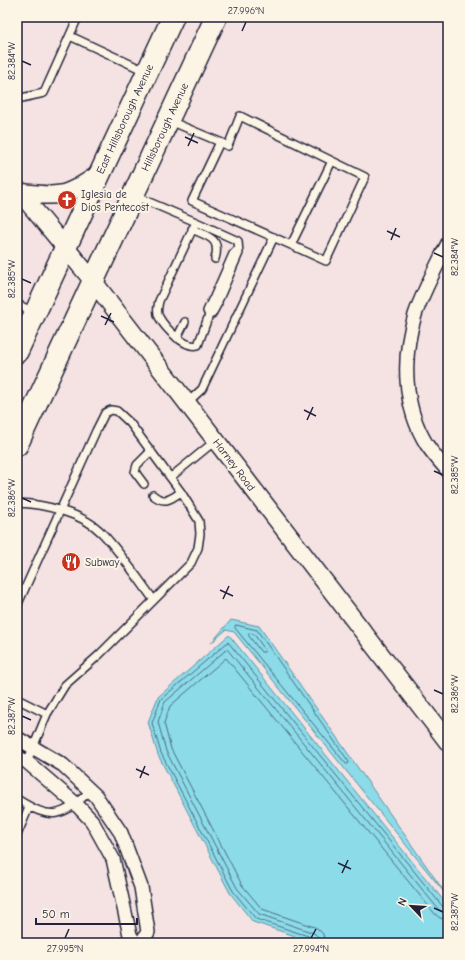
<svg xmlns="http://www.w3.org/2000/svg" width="465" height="960" font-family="'Comic Neue',sans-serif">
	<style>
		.water { fill: #8cdbe9; stroke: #6291a3 }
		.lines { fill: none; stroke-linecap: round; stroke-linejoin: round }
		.shore { stroke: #4c6c81; stroke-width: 1 }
		.service-casing { stroke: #22223b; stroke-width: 10 }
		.minor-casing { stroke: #22223b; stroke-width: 16 }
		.tertiary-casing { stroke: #22223b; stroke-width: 20 }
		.primary-casing { stroke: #22223b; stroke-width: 24 }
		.service { stroke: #fcf5e5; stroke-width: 7 }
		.minor { stroke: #fcf5e5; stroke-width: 13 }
		.tertiary { stroke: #fcf5e5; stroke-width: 17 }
		.primary { stroke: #fcf5e5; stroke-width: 21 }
		.ticks { fill: none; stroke: #22223b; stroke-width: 1.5 }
		.labels { text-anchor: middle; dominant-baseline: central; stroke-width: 4; stroke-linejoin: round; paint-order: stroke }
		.street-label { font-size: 11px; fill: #22223b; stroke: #fcf5e5 }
		.poi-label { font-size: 11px; fill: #22223b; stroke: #fcf5e5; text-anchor: start }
		.neatline { fill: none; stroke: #22223b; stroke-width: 1.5 }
		.ticks-label { font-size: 10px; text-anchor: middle; fill: #22223b }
	</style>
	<rect width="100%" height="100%" fill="#f5e3e3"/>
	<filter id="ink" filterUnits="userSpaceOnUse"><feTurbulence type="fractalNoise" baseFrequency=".025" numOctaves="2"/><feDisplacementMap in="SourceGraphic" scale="8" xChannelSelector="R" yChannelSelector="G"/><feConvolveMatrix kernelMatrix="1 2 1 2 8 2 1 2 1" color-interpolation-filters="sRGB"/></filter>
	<g filter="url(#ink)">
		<path class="water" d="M231,620l28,6 189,271 -214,-265 -8,-2 -15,13z
			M229,635l219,271v37h-132l-63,-21 -23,-29 -72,-138 -10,-33 10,-25z"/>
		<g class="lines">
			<path class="shore" d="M236,625l21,5 92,132 -1,2h-2l-111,-136z
				M249,633l5,1 11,16 -1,2h-3l-12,-16z
				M314,943l-3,-6 -55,-18 -23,-28 -72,-138 -9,-30 9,-24 67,-57 215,265 5,1
				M319,943l-1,-6 -4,-4 -55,-19 -22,-26 -71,-137 -8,-29 7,-20 62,-53 212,261 9,4
				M325,943l-2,-9 -6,-6 -55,-19 -20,-24 -71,-136 -7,-26 6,-17 56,-48 209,256 5,4 8,2"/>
			<g class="service-casing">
				<path id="service" d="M70,36l75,35
					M17,99l27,-6 34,-76
					M170,121l50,21 8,4 12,-30 92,45 -41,84 -99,-44 28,-59
					M135,196l61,26 -37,79c-1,5 -3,11 0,16 6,11 26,32 39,28l11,-30 3,-1 6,-11
					M196,222l42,19 1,12 -20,46
					M192,229c17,8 29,9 23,30
					M291,245l35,16 39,-84 -33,-16
					M214,297l19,-43 5,-5
					M17,304l16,8
					M209,315l-2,-4 5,-11
					M177,338l8,-16
					M187,403l15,-14 72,-152
					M171,477l44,-36
					M144,484l-9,-12 2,-7 14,-14
					M153,495c11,9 17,5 28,-3
					M17,503c27,1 66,10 85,30 19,20 35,44 51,66
					M17,606l79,-175 9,-18 6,-3 6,1 13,12 51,69 18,29 1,13 -2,14 -7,15 -92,92 -34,30 -18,29
					M17,699l30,15 -20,48
					M17,799c35,22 44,19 73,-8
					M17,835l12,-28"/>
			</g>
			<g class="minor-casing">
				<path id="minor" d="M448,243c-11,23 -25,48 -33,72 -13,42 -12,92 12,130 6,9 14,18 21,26
					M17,738l46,27 33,31 25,37 20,54 7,45 -7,11
					M17,757l10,5 49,42 16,17 21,38 17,76 5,8"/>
			</g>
			<g class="tertiary-casing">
				<path id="tertiary" d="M17,189l76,92 355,461
					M19,192c41,6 47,5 80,-18"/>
			</g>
			<g class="primary-casing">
				<path id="primary" d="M17,352l156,-335
					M17,445l199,-428"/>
			</g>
			<use href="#service" class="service"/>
			<use href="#minor" class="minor"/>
			<use href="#tertiary" class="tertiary"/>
			<use href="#primary" class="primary"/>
		</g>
	</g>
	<path class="ticks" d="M242,31l4,-9M22,61l9,4M185,137l13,6M188,146l6,-13M387,231l13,6M391,240l5,-12M434,253l9,4M22,279l9,4M101,316l13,6M105,325l6,-12M304,410l12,6M307,420l6,-13M434,471l9,4M22,498l9,4M220,590l13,6M223,599l6,-13M434,690l9,4M22,716l9,4M136,769l13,6M140,778l5,-12M338,863l13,6M342,873l6,-13M434,908l9,4M65,938l4,-9M311,938l5,-9"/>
	<defs>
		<g id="church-disc" transform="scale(1)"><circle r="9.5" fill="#c8321e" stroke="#fcf5e5"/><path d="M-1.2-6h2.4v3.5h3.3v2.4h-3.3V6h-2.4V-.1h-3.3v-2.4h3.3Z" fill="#fff"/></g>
		<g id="restaurant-disc" transform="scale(1)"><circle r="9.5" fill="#c8321e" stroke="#fcf5e5"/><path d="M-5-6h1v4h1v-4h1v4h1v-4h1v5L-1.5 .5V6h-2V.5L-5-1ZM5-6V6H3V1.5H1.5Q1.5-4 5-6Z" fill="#fff"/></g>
	</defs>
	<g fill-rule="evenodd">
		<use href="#church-disc" x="67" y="200"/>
		<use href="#restaurant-disc" x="71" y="562"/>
	</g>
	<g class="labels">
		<g class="street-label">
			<text transform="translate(125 119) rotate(-65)">East Hillsborough Avenue</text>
			<text transform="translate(165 127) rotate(-65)">Hillsborough Avenue</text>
			<text transform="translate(234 465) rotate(53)">Harney Road</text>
		</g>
		<g class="poi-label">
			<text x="81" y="194">Iglesia de<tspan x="81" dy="13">Dios Pentecost</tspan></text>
			<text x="85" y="562">Subway</text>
		</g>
	</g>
	<rect width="465" height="960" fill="none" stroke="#fcf5e5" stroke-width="44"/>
	<g transform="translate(411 906) rotate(295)" stroke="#fcf5e5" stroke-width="3" paint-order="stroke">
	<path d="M0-3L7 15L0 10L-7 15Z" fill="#22223b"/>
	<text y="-6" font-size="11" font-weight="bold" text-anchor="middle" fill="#22223b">N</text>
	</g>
	<path d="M36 918v6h101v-6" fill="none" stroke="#22223b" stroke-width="2"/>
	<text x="42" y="918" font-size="12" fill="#22223b" stroke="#fcf5e5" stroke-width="3" paint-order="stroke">50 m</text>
	<rect x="22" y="22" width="421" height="916" class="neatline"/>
	<g class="ticks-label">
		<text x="246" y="14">27.996°N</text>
		<text transform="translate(11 61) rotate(-90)" y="4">82.384°W</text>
		<text transform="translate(454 257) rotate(-90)" y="4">82.384°W</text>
		<text transform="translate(11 279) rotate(-90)" y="4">82.385°W</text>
		<text transform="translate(454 475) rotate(-90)" y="4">82.385°W</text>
		<text transform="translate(11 498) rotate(-90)" y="4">82.386°W</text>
		<text transform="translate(454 694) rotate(-90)" y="4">82.386°W</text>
		<text transform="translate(11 716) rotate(-90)" y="4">82.387°W</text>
		<text transform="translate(454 912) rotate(-90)" y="4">82.387°W</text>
		<text x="65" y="952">27.995°N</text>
		<text x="311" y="952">27.994°N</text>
	</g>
</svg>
